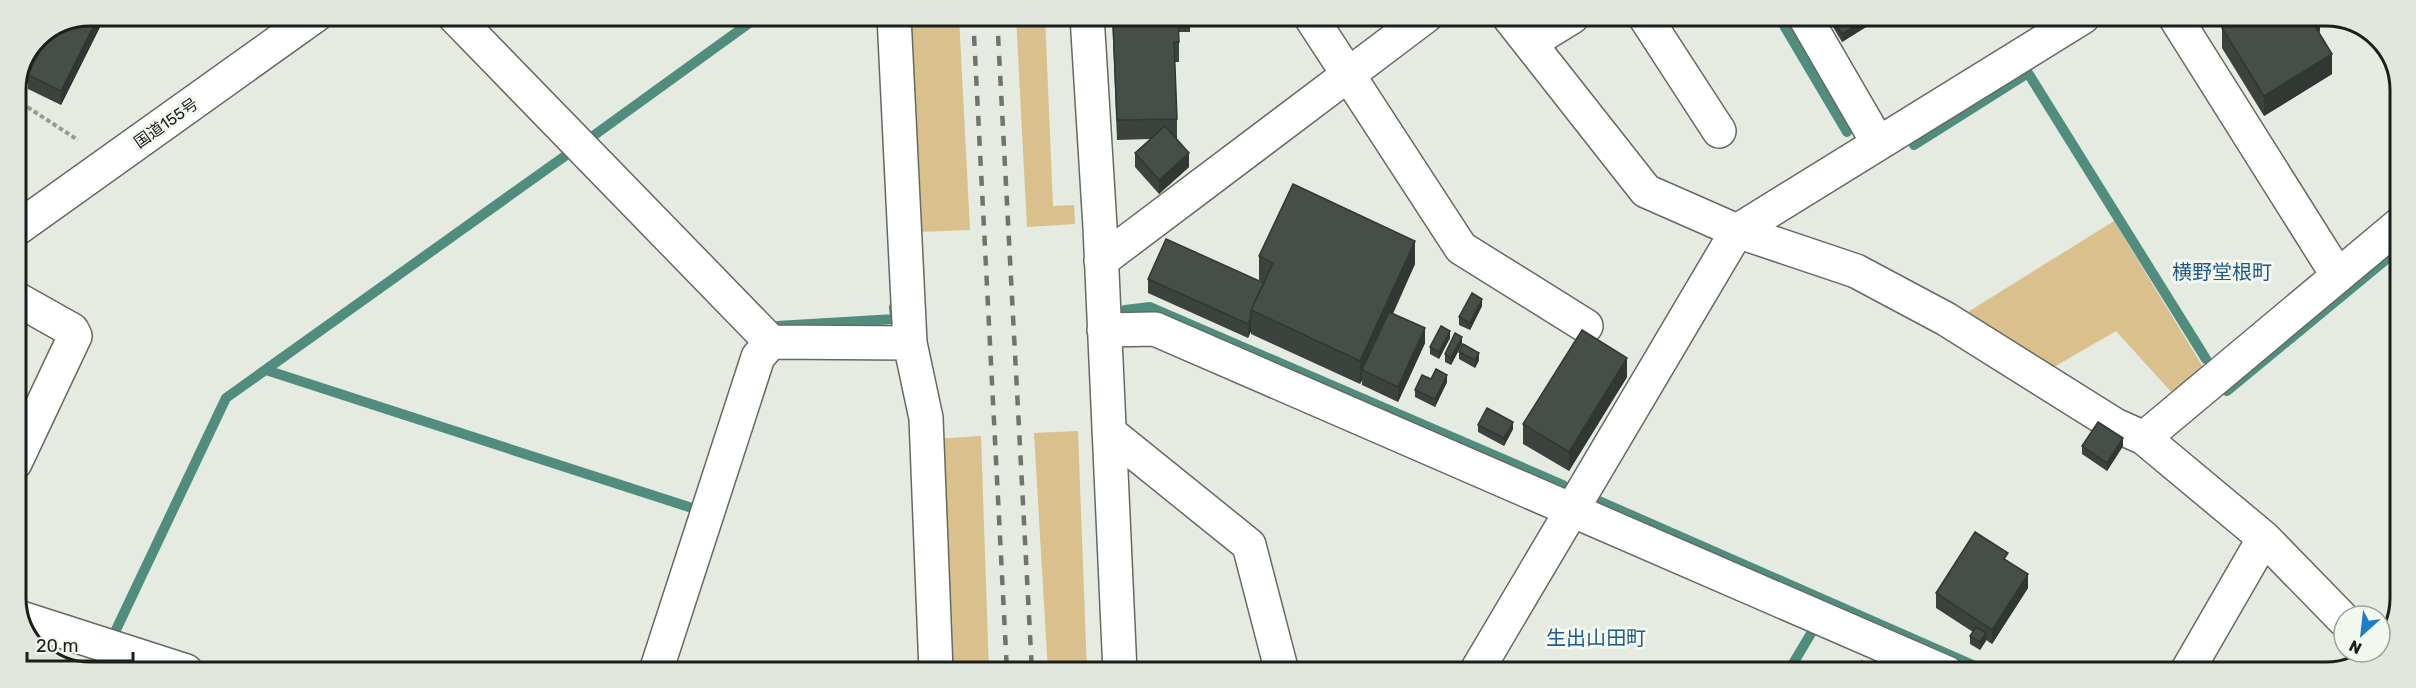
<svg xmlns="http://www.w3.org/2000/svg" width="2416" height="688" font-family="Rubik,'Noto Sans JP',sans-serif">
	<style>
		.green { fill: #dac08c }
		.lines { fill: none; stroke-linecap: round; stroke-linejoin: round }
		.stream { stroke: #518d7f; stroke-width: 10 }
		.minor-casing { stroke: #656a61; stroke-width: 36 }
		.highway-casing { stroke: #656a61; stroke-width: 36 }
		.path { stroke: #959a92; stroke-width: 4; stroke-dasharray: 4.5 3; stroke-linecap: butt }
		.minor { stroke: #fff; stroke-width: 33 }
		.highway { stroke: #fff; stroke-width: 33 }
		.rail { stroke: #70746d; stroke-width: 4.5; stroke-dasharray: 10 10; stroke-linecap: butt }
		.wall { fill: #3c433e }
		.shaded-wall { fill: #313732 }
		.building { fill: #464e48; stroke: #313732; stroke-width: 1.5 }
		.labels { text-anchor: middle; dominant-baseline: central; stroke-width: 6; stroke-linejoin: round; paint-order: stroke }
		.street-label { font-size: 16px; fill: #1c1e1a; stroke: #f3f8ee }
		.quarter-label { font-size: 20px; fill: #1f598a; stroke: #f3f8ee }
		.rim { fill: none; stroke: #1c1e1a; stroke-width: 3 }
	</style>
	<rect width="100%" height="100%" fill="#e5ebe1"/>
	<path class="green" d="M907,16h52l11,214 -54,2z
		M1016,16h29l8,190 21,-1 1,19 -48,3z
		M2114,221l89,146 -30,27 -57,-63 -69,40 -87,-54z
		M1078,431l9,241h-39l-14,-239z
		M981,436l8,236h-39l-14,-233z"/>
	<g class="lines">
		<path class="stream" d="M1779,17l68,115
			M593,136l166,-120
			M1914,145l114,-72 178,286
			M1125,310l25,-3 413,178
			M777,326l118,-7 -1,-12
			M266,370l426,138
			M2227,391l173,-143
			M1599,501l392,172
			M114,634l112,-236 339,-242
			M96,671l7,-14
			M1788,672l28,-47"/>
		<g class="minor-casing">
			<path id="minor" d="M453,15l318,327
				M894,16l16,327 16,75 10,253
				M1087,16l13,211 20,445
				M1310,16l151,232 125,78
				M1509,17l137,174 91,40 119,40 90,48 169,106 29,13 120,100 80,82
				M1645,17l74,114
				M1805,17l73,126
				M2175,17l163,259
				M1530,43l42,-26
				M1101,261l325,-245
				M15,298l57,32 3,6 -60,127
				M1104,330l51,-1 792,344
				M1109,432l140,113 33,127
				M2144,438l256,-214
				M21,618l165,53
				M656,671l102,-314 13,-15 139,1
				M1476,672l261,-441 346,-214
				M2186,673l78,-135"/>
		</g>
		<g class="highway-casing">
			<path id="highway" d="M15,230l301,-215"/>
		</g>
		<path class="path" d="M15,99l63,41"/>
		<use href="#minor" class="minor"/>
		<use href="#highway" class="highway"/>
		<path class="rail" d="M973,16l34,656
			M997,16l35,656"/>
	</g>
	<path class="wall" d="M100,15v12l-39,78 -33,-16v-14z
		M1112,16h78v16h-11v30h-4l2,57v19h-1l13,29 -30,27 -24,-27v-14l16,-14 -34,1z
		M1827,17h55l-40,25z
		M2320,17v14l-1,1 13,42 -68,42 -42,-68v-20z
		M1259,256l156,8 -22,50 32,29 -27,59 -36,-17v-5l-2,4 -109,-50v-3l-3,7 -100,-45v-14l116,4 -5,-3z
		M1482,306l-12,24 -11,-5v-8z
		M1450,338l-11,21 -9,-5v-7z
		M1462,344l-11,21 -6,-3v-8z
		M1459,352l20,8 -4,8 -16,-9z
		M1627,377l-58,94 -46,-27v-20z
		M1431,379l16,3 -12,25 -20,-10v-7z
		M1478,425l35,4 -9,17 -26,-14z
		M2082,446h41l-16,25 -25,-17z
		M2008,561l20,27 -36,56 -6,-4 -6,10 -10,-6v-8l3,-4 -37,-24v-15z"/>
	<path class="shaded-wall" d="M99,15h1v12l-39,78v-14z
		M1870,17h12l-40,25v-8z
		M2311,17h9v14l-10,7v-20z
		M2332,54v20l-68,42v-20z
		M1189,153v14l-30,27v-14z
		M1415,241v23l-50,108 -3,-2v10l-2,4v-23z
		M1482,299v7l-12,24v-7z
		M1251,317v14l-3,7v-14z
		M1425,328v15l-27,59v-15z
		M1450,331v7l-11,21v-7z
		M1462,337v7l-11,21v-7z
		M1479,353v7l-4,8v-8z
		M1627,358v19l-58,94v-19z
		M1447,375v7l-12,25v-8z
		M1513,422v7l-9,17v-8z
		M2123,438v8l-16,25v-8z
		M2028,574v14l-36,56v-14z
		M1986,633v8l-6,9v-8z"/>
	<path class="building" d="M89,15h10l-38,76 -33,-16 21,-43z
		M1831,17h39l-28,17z
		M2240,17h71l-1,1 22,36 -68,42 -42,-68z
		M1178,20l1,22h-5l3,77 -60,1 -4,-98z
		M1165,126l24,27 -30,27 -24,-27z
		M1293,184l122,57 -55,120 -109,-51 22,-47 -14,-7z
		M1166,239l98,44 -13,27v7l-3,7 -100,-45z
		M1472,293l10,6 -12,24 -11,-6z
		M1389,312l36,16 -27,59 -36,-17z
		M1441,326l9,5 -11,21 -9,-5z
		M1582,330l45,28 -58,94 -46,-28z
		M1455,333l7,4 -11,21 -6,-4z
		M1463,344l16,9 -4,7 -16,-8z
		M1436,369l11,6 -12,24 -20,-9 7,-15 9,4z
		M1487,408l26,14 -9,16 -26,-13z
		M2098,422l25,16 -16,25 -25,-17z
		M1975,532l33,21 -4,6 24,15 -36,56 -56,-37z
		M1976,627l10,6 -6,9 -10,-6z
		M1862,661l20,12 -27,-1z"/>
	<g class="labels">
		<g class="street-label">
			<text transform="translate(166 123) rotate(-35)">国道155号</text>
		</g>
		<g class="quarter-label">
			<text x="2222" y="272">横野堂根町</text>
			<text x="1596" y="638">生出山田町</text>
		</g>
	</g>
	<path d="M0 0H2416V688H0ZM90 26H2326A64 64 0 0 1 2390 90V598A64 64 0 0 1 2326 662H90A64 64 0 0 1 26 598V90A64 64 0 0 1 90 26Z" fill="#e2e7dd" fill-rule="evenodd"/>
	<path class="rim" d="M90 26H2326A64 64 0 0 1 2390 90V598A64 64 0 0 1 2326 662H90A64 64 0 0 1 26 598V90A64 64 0 0 1 90 26Z"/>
	<g transform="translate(2362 634) rotate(207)"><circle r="28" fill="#f3f8ee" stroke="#9da199" stroke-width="1.5"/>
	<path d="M0-4.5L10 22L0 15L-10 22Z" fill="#1d7fca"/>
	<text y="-9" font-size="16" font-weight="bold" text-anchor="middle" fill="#1c1e1a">N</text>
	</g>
	<path d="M27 652v9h106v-9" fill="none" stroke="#1c1e1a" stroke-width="3"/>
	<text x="36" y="652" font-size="18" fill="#1c1e1a" stroke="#f3f8ee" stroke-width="4.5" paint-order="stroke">20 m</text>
</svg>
